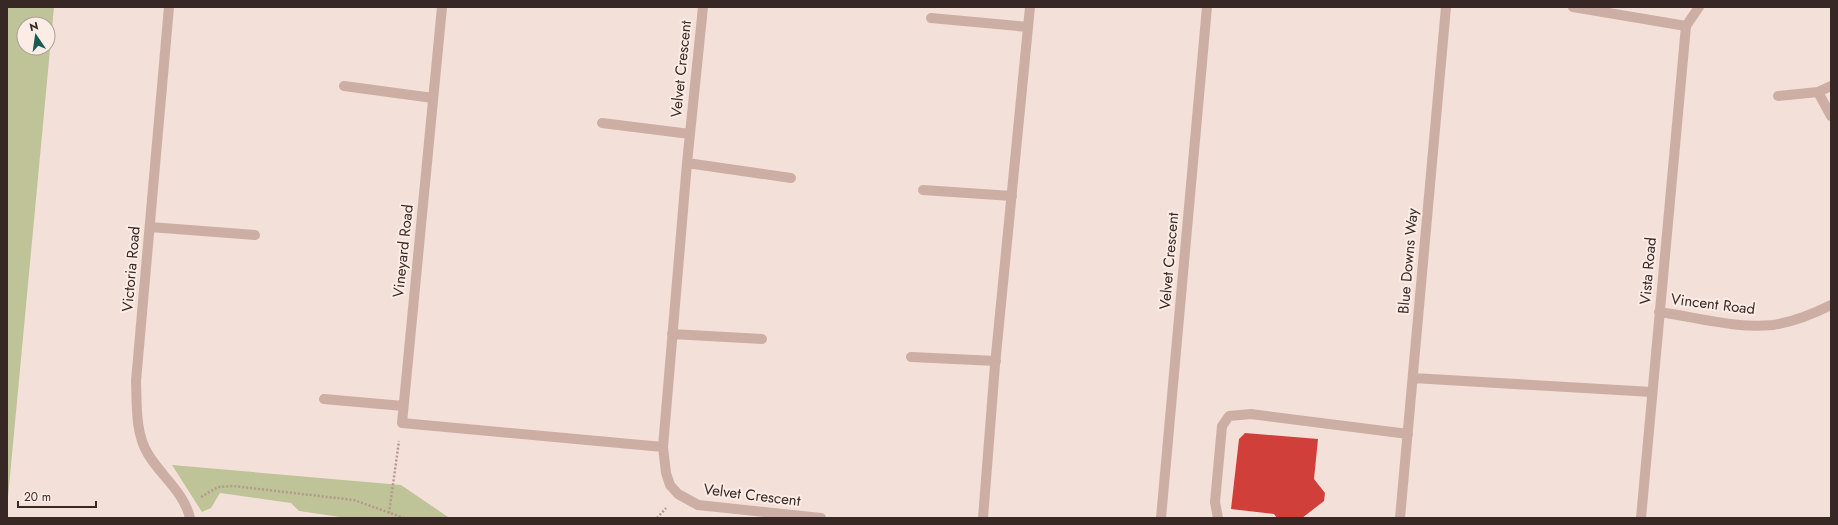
<svg xmlns="http://www.w3.org/2000/svg" width="1838" height="525" font-family="Jost,sans-serif">
	<style>
		.green { fill: #bec398; fill-rule: evenodd }
		.building { fill: #d03f3a }
		.lines { fill: none; stroke-linecap: round; stroke-linejoin: round }
		.path { stroke: #b8978e; stroke-width: 2.5; stroke-dasharray: 2 2; stroke-linecap: butt }
		.minor { stroke: #ccaea4; stroke-width: 10 }
		.labels { text-anchor: middle; dominant-baseline: central; stroke-width: 4; stroke-linejoin: round; paint-order: stroke }
		.street-label { font-size: 15px; fill: #372826; stroke: #fbece5 }
	</style>
	<rect width="100%" height="100%" fill="#f3e1d9"/>
	<path class="green" d="M7,7h47l-47,501zM24,24h24v24h-24z
		M172,465l229,20 47,32 9,1h-110l-48,-7 -8,-8 -71,-10 -9,15 -9,4z"/>
	<path class="building" d="M1245,433l73,6 -4,40 11,14 -1,8 -22,17h-25l-3,-4 -43,-5 8,-70z"/>
	<g class="lines">
		<path class="path" d="M201,497l17,-10 15,-1 121,14 50,18
			M389,513l10,-72
			M657,518l9,-10"/>
		<path class="minor" d="M169,7l-33,374c1,23 -1,52 12,73 13,22 36,38 42,64
			M442,7l-40,416 261,24
			M703,7l-16,156 -24,284 3,26 4,12 8,9 20,11 123,13
			M1573,7l113,19
			M931,18l97,9
			M344,86l89,12
			M1818,92l13,24
			M1778,96l40,-4 13,-6
			M602,123l88,11
			M687,163l104,15
			M923,190l89,6
			M150,227l105,8
			M1659,312c36,5 78,17 114,13 20,-3 40,-11 58,-20
			M672,334l90,5
			M911,357l85,4
			M1413,378l239,14
			M324,399l79,7
			M983,518l12,-153 35,-358
			M1161,518l46,-511
			M1218,518l-3,-16 7,-76 7,-10 22,-2 157,20
			M1400,518l46,-511
			M1641,518l45,-492 13,-19"/>
	</g>
	<g class="labels">
		<g class="street-label">
			<text transform="translate(681 69) rotate(-84)">Velvet Crescent</text>
			<text transform="translate(403 251) rotate(-84)">Vineyard Road</text>
			<text transform="translate(1169 261) rotate(-85)">Velvet Crescent</text>
			<text transform="translate(1408 261) rotate(-85)">Blue Downs Way</text>
			<text transform="translate(131 269) rotate(-85)">Victoria Road</text>
			<text transform="translate(1648 271) rotate(-85)">Vista Road</text>
			<text transform="translate(1713 304) rotate(7)">Vincent Road</text>
			<text transform="translate(752 495) rotate(7)">Velvet Crescent</text>
		</g>
	</g>
	<rect width="1838" height="525" fill="none" stroke="#372826" stroke-width="16"/>
	<g transform="translate(36 36) rotate(347)"><circle r="19" fill="#fbece5" stroke="#ad9e99"/>
	<path d="M0-3L7 15L0 10L-7 15Z" fill="#185b52"/>
	<text y="-6" font-size="11" font-weight="bold" text-anchor="middle" fill="#372826">N</text>
	</g>
	<path d="M18 501v6h78v-6" fill="none" stroke="#372826" stroke-width="2"/>
	<text x="24" y="501" font-size="12" fill="#372826" stroke="#fbece5" stroke-width="3" paint-order="stroke">20 m</text>
</svg>
